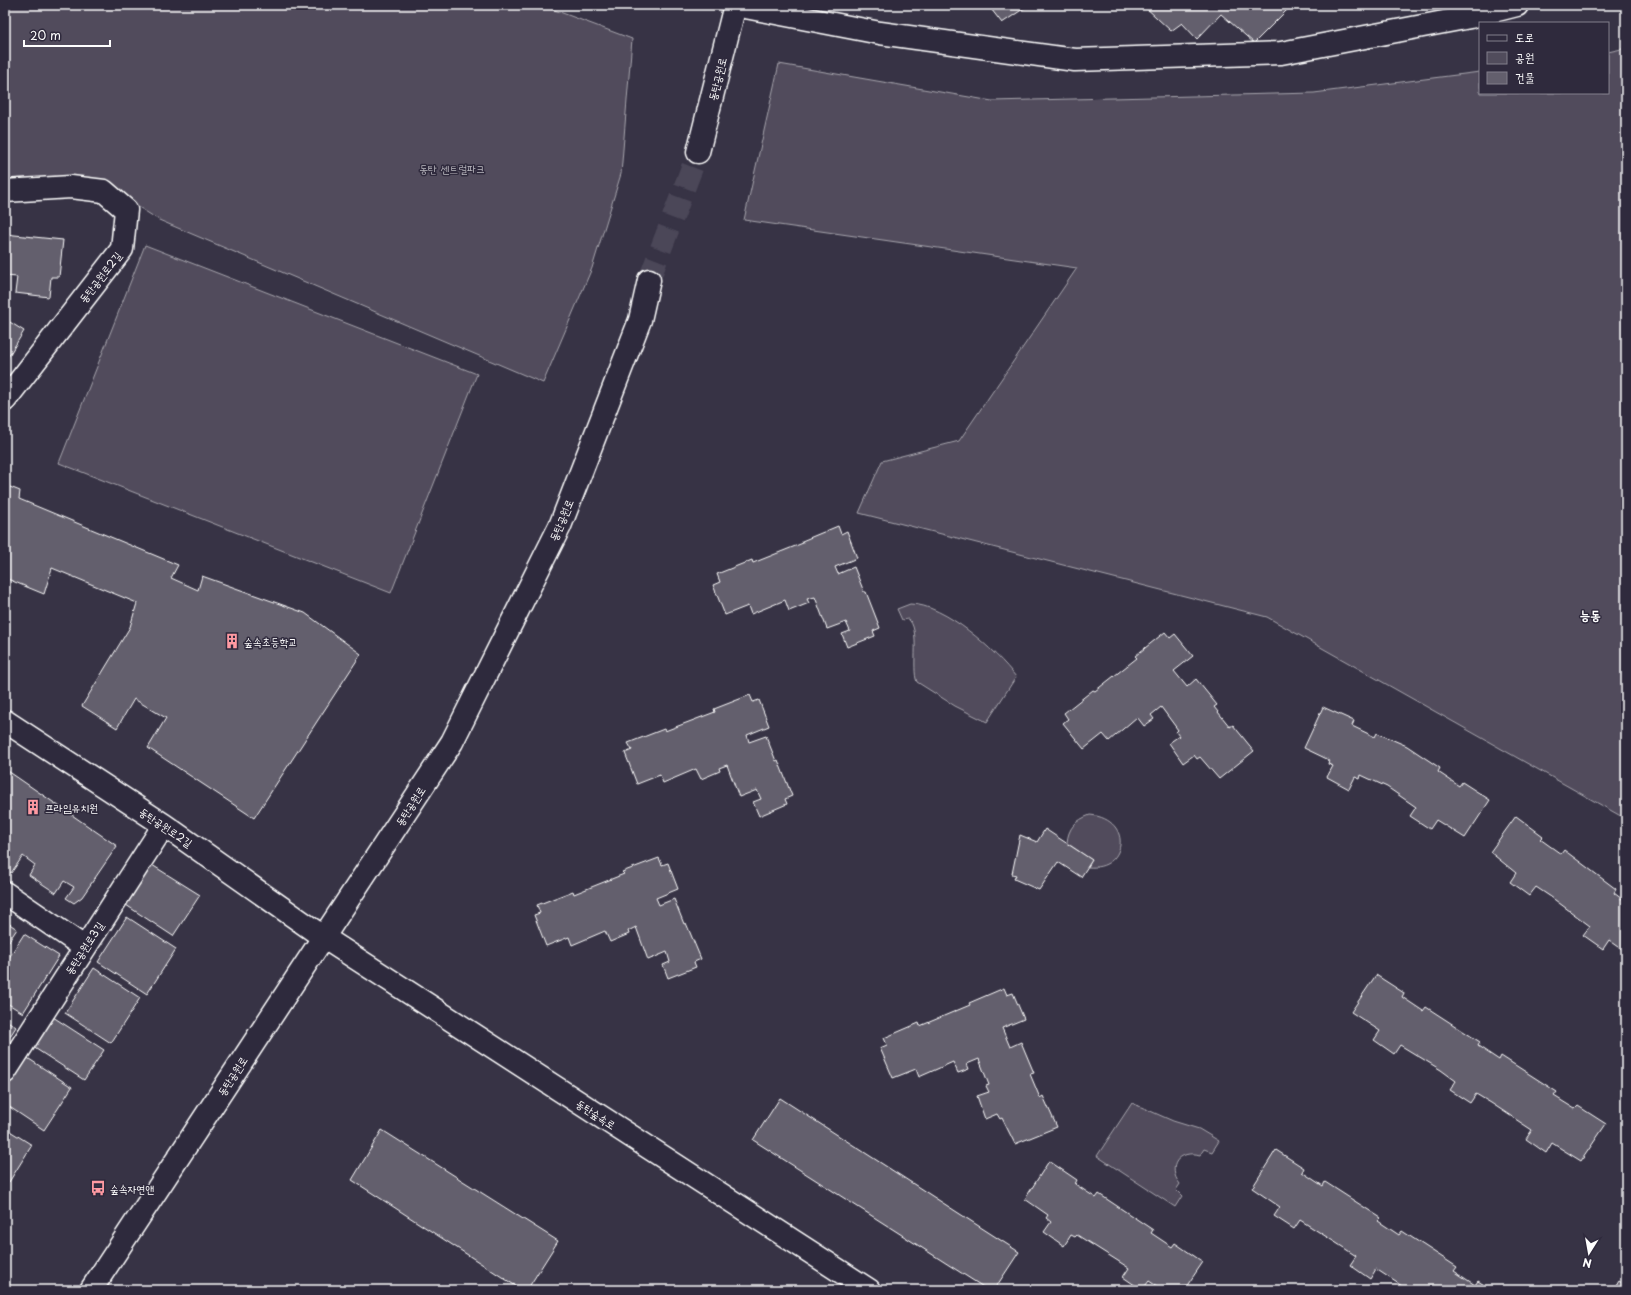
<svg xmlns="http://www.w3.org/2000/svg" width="1631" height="1295" font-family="'Playpen Sans','Poor Story',sans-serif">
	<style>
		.green { fill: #514c5c; stroke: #a8a6ae }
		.building { fill: #635f6d; stroke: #fff }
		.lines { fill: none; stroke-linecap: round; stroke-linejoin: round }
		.major-tunnel { stroke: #4b4758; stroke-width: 22; stroke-dasharray: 22 11; stroke-linecap: butt }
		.minor-casing { stroke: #fff; stroke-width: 25 }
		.major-casing { stroke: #fff; stroke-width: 25 }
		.minor { stroke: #2f2a3d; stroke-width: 22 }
		.major { stroke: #2f2a3d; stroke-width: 22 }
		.labels { text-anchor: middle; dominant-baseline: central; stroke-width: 3; stroke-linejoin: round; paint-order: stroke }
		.street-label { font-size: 11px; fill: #fff; stroke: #2f2a3d }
		.park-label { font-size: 11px; fill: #b9b7be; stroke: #2f2a3d }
		.poi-label { font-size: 11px; fill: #fff; stroke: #2f2a3d; text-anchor: start }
		.quarter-label { font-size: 13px; font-weight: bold; fill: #fff; stroke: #2f2a3d }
	</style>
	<rect width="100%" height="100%" fill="#373345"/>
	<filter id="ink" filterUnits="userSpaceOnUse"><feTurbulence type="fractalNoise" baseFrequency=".025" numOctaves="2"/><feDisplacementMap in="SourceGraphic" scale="8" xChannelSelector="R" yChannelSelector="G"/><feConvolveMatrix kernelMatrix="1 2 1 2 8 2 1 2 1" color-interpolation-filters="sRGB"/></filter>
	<g filter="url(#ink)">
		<path class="green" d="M5,5h536l91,34 -11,135 -29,94 -49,115 -384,-163 -55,-35 -99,-2z
			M1626,48v771l-359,-202 -408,-104 23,-52 77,-20 118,-173 -333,-48 35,-156 213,37 322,-8 166,-21v21h128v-41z
			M145,245l332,129 -86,219 -332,-130z
			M910,604c35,0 86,47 106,73l-29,45 -32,-16 -38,-24c-6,-14 4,-54 -9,-63l-6,1 -5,-11z
			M1090,815c44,4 37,56 -2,52l4,-7 -25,-17c1,-15 9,-23 23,-28z
			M1132,1103l41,18 26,8 20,12 -7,11 -8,-3 -4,6c-21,-6 -34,12 -20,29l-4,6 6,6 -7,11 -78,-51z"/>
		<path class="building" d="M988,5h41l-27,18z
			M1143,5h143l3,3 -35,35 -33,-29 -24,25 -15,-16 -11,8z
			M5,234l58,6 -4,37h-8l-2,20 -34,-4 2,-16 -12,-1z
			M5,319l19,12 -19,31z
			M5,485l15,6 -1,8 159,66 -7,13 27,12 4,-14 103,37 56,41 -107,164 -106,-70 18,-30 -32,-19 -17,29 -35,-22 48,-79 7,-24 -85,-35 -8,26 -39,-16z
			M838,526l3,8 6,-3 10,27 -22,9 3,7 16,-7 10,25h2l14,36 -7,3 2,5 -28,11 -5,-13 8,-3 -4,-9 -19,7 -12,-32 -8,2 2,4 -20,8 -4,-11 -34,14 -3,-8 -23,9 -12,-30 7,-3 -3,-8 35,-14 1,3 50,-20 -1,-2z
			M1165,632l5,6 5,-4 18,22 -19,15 13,16 9,-8 21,26 -3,2 16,20 3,-2 21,26 -35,28 -19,-22 -3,2 -3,-4 -11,8 -14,-20 10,-7 -3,-4 2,-2 -17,-23 -10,8 3,4 -10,7 -7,-9 -28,24 -6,-7 -19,15 -21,-26 5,-4 -4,-6 29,-23 2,1 42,-33 -2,-2z
			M750,695l3,7 6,-2 10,26 -22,9 2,7 17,-6 10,25 2,-1 14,36 -7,3 2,5 -28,12 -6,-14 8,-3 -4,-9 -18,7 -12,-32 -8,3 1,3 -19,8 -5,-10 -33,14 -3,-8 -23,9 -12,-31 7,-3 -4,-7 36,-14 1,2 50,-19 -1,-3z
			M1323,707l31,14 -2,5 23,11 2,-4 30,13 33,22 -2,4 21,14 3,-4 28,18 -25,38 -29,-18 -6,9 -20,-13 6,-9 -29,-20 -26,-12 -1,4 -5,-2 -6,12 -22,-12 6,-11 -5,-2 1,-4 -25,-12z
			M5,769l112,77 -35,51 -8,6 -8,-5 8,-11 -10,-6 -8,12 -27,-18 6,-10 -12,-9 -12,17 -6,-4z
			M1516,816l27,20 -3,3 21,15 3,-4 52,39 -2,4 12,9v50l-17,-12 -6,9 -20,-14 7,-9 -39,-29 -15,-10 -7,9 -19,-14 6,-9 -26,-21z
			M1045,829l47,31 -11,17 -23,-15 -19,28 -25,-11 2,-4 -4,-1 8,-39 17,7z
			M659,858l3,7 6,-2 10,26 -22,9 3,7 15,-6 10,25 2,-1 15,36 -7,3 2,5 -28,11 -5,-13 7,-3 -3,-10 -19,8 -12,-33 -8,4 1,3 -19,8 -5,-11 -33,14 -3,-8 -23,9 -12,-31 6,-2 -3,-8 36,-14 1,3 50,-20 -2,-2z
			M152,865l48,30 -27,41 -47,-31z
			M127,917l49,32 -29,45 -49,-32z
			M5,921l12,8 -12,18z
			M24,934l35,22 -36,57 -18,-11v-38z
			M94,968l46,30 -29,45 -46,-30z
			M1376,975l28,18 -2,4 21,14 3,-4 54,35 -2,4 21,14 2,-4 56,36 -3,4 21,13 3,-3 28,18 -25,37 -29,-18 -6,10 -20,-14 6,-9 -41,-27 -15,-9 -6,9 -20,-13 6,-9 -15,-11 -41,-25 -6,9 -20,-14 6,-9 -29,-19z
			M1004,988l3,7 6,-2 11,26 -22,9 8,19 11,-5 13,31 -4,1 10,24 3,-2 14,31 -42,17 -13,-26 -2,1 -3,-5 -12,5 -8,-23 12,-4 -3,-6 3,-1 -10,-26 -12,5 2,5 -11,4 -5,-11 -34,15 -3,-8 -23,9 -13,-30 7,-3 -3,-7 35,-15 1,3 50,-21 -1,-2z
			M53,1017l51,33 -20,30 -51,-33z
			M5,1019l11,8 -11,17z
			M26,1057l46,30 -28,43 -39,-26v-15z
			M780,1098l239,154 -25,38h-6l-235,-150z
			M5,1128l27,17 -23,37 -4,-3z
			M382,1130l176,111 -31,49h-5l-170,-110z
			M1276,1150l28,18 -2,4 21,14 2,-4 56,36 -3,3 21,14 3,-4 55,36 -3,4 21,14 3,-4 14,9h-84l-32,-21 -6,10 -20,-14 6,-9 -15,-10 -41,-26 -6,9 -20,-13 6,-9 -28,-19z
			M1049,1161l28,19 -2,4 21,14 3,-4 54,36 -2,3 21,14 3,-4 28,19 -19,28h-21l-14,-9 -7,9 -19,-13 6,-9 -52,-33 -2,2 -4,-2 -7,11 -20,-14 7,-10 -5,-4 2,-3 -23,-16z
			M1626,1274v16h-13l6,-10 3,2z"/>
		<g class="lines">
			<path class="major-tunnel" d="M649,280l49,-128"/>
			<g class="minor-casing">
				<path id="minor" d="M735,5l145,28 195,27 206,-7 189,-36 47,-12
					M698,152l37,-147
					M5,191l66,-4 33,4 22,19 -4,39 -117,151
					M5,721l159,104 159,112 546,353
					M5,893l79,54
					M5,1072l159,-247"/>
			</g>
			<g class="major-casing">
				<path id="major" d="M91,1290l361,-548 108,-216 80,-206 9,-40"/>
			</g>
			<use href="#minor" class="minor"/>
			<use href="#major" class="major"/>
		</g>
	</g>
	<defs>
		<g id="building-bare" transform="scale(1.2)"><path d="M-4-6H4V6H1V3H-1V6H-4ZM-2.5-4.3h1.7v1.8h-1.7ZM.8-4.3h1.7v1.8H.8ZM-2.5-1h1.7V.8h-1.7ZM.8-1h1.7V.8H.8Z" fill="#ff9aa2" stroke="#2f2a3d" stroke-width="2.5" paint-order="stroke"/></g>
		<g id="bus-bare" transform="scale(1.2)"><path d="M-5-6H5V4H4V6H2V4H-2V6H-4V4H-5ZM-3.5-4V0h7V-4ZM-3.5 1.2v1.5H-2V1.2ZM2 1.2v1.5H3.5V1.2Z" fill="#ff9aa2" stroke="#2f2a3d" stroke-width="2.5" paint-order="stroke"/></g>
	</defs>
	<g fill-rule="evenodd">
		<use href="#building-bare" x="232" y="641"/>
		<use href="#building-bare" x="33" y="807"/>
		<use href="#bus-bare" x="98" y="1188"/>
	</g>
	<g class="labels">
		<g class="street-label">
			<text transform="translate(717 79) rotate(-76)">동탄공원로</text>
			<text transform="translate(100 277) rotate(-52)">동탄공원로2길</text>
			<text transform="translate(561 520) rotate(-67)">동탄공원로</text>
			<text transform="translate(410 806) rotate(-57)">동탄공원로</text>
			<text transform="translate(166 827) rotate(34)">동탄공원로2길</text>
			<text transform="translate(84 948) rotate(-57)">동탄공원로3길</text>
			<text transform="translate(232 1076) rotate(-57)">동탄공원로</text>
			<text transform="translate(596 1114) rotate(33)">동탄숲속로</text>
		</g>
		<g class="park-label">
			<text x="452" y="168">동탄 센트럴파크</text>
		</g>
		<g class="poi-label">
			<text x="244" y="641">숲속초등학교</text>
			<text x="45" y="807">프라임유치원</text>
			<text x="110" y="1188">숲속자연앤</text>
		</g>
		<g class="quarter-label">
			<text x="1590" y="614">능동</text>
		</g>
	</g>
	<rect width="1631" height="1295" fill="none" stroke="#2f2a3d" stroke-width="20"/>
	<rect x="10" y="10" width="1611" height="1275" fill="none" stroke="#fff" stroke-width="1.5" filter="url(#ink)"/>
	<rect x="1479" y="22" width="130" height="72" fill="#2f2a3d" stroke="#827f8b"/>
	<rect x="1487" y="35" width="20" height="6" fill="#2f2a3d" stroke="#827f8b"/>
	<text x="1515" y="42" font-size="12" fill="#ffffff">도로</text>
	<rect x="1487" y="52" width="20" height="12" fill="#514c5c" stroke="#827f8b"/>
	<text x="1515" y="62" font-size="12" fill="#ffffff">공원</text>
	<rect x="1487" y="72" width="20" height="12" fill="#635f6d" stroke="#827f8b"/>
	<text x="1515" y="82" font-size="12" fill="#ffffff">건물</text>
	<g transform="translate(1589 1253) rotate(191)" stroke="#2f2a3d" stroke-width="3" paint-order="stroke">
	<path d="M0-3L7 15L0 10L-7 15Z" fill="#ffffff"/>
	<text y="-6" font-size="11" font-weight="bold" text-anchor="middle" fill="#ffffff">N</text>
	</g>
	<path d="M24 40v6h86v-6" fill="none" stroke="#ffffff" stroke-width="2"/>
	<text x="30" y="40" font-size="12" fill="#ffffff" stroke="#2f2a3d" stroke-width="3" paint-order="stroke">20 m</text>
</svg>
